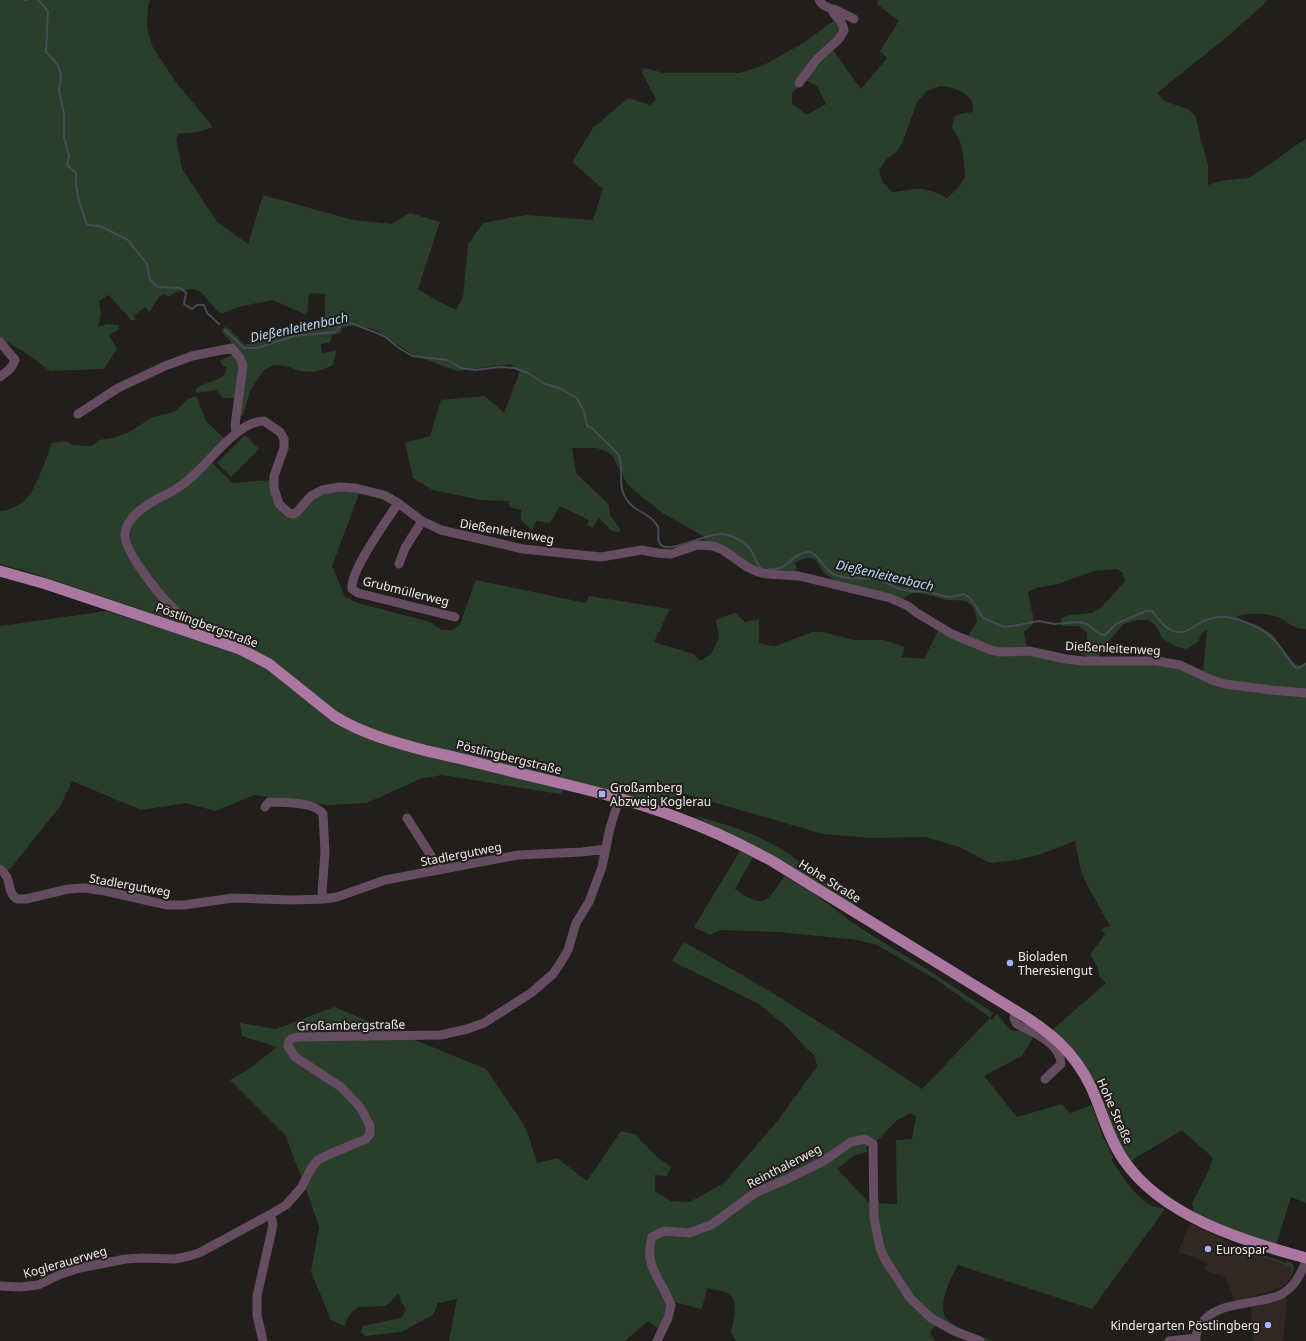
<svg xmlns="http://www.w3.org/2000/svg" width="1306" height="1341" font-family="'Noto Sans',sans-serif">
	<style>
		.built { fill: #312823 }
		.green { fill: #2a3e2c; fill-rule: evenodd }
		.lines { fill: none; stroke-linecap: round; stroke-linejoin: round }
		.stream { stroke: #474b56; stroke-width: 2 }
		.minor { stroke: #654c60; stroke-width: 9 }
		.major { stroke: #ab77a1; stroke-width: 11 }
		.poi-dot { fill: #aab0fb; stroke: #221e1c; stroke-width: 1.5 }
		.labels { text-anchor: middle; dominant-baseline: central; stroke-width: 4; stroke-linejoin: round; paint-order: stroke }
		.street-label { font-size: 12px; fill: #eeebea; stroke: #221e1c }
		.poi-label { font-size: 12px; fill: #eeebea; stroke: #221e1c; text-anchor: start }
		.water-label { font-size: 13px; font-style: italic; fill: #b5d8f8; stroke: #221e1c }
	</style>
	<rect width="100%" height="100%" fill="#221e1c"/>
	<path class="built" d="M1190,1223l49,24 47,16 1,-2 3,1 4,5 -2,8 -5,8 -9,6 -43,12 -10,-24 -21,-7 3,-8 -29,-10z
		M1285,1297l2,2 -4,42h-30l-2,-34z"/>
	<path class="green" d="M0,0h150l-2,6 -1,21 5,19 23,35 38,46c-11,4 -21,7 -33,6l-4,5 6,31 35,53 31,22 15,-49 90,25 39,4 18,-11 30,9 -22,67 20,12 18,9 7,-13 5,-53 15,-21 43,-8 67,5 10,-31 -31,-27 21,-34 35,-30 23,7 5,-6 -14,-26 1,-5 21,5h76l24,-8 39,-22 33,-24 4,13 -11,13 32,44 26,-31 -7,-7 19,-30 -21,-16 -1,-5h391l-35,32 -76,61 7,8 24,8 8,8 4,20 8,27v21l12,-4 28,-3 24,-15 21,-16 13,-8v490c-15,0 -17,-8 -29,-12 -11,-4 -30,-5 -41,0l23,9 13,8 22,29 6,3 6,-4v29l-81,-9 -22,-9 4,-43 -5,3 -4,9 -12,7 -11,-3 -13,-8 -6,-12 -7,-6h-13l-12,4 -19,21 -7,13 -11,-1 -7,-4 7,-9v-11l-8,-7h-17l-1,-8 9,-3 22,-2 9,-5 24,-27 -2,-8 -6,-4 -23,2 -36,13 -22,4 -8,4 6,30 -2,3 -8,7 3,16 -27,1 -33,-11 10,-16c-1,-6 -2,-14 -7,-18 -5,-5 -14,-3 -21,-4 -11,-1 -22,-7 -33,-7 -6,0 -10,4 -14,7 -25,-6 -58,-10 -78,-27 -4,-4 -5,-10 -9,-13 -6,-4 -15,-1 -20,3l2,5 -2,3 -36,-2 -54,-28 -2,-5 -39,-22 -23,-18 -14,-12 -14,-27 -5,-5 -11,-4h-25l4,25 33,32 1,10 11,15 -2,2 -7,-1 -13,-13 -7,10 -5,-3 2,-5 -29,-14 -10,17 -14,-2 -4,9 -11,-10v-10l-12,-3v-6l-29,-1 -47,-10 -20,-12 -8,-35 25,-7 11,-36 44,-4 19,17 16,-42 -10,-7 -53,7 -44,-16 -37,-25 -19,-5 -15,3 -1,5 -9,2 -2,7 -9,2 1,9 14,-2 -3,14 -9,4 -10,3 -15,-1 -13,-5 -12,-1 -10,5 -13,19 -8,26 -3,1 -3,-18h-14l-6,-7 -2,-1 -17,3 -2,-1v-3c10,-9 28,-6 31,-21l-6,-4 -1,-4 20,-8 -18,-20v-2l3,-3 6,3 14,15 19,-6 16,-8 45,-6v-31l-16,-1 -2,22 -35,-15 -34,7 -15,6 -5,-1 -17,-20 -8,-3 -17,3 -8,5 -4,-3c-10,5 -8,11 -15,18l-4,-5 -12,9 3,3 -4,2 -23,-26 -10,6 2,12 -3,14 9,-3 11,1v5l-9,5 8,14 -13,20 -54,2 -24,-18 -26,-15zM805,80l12,6 9,18 -20,11 -14,-12v-10zM940,86c14,1 23,5 32,15l1,11 -8,1 -10,3 -3,12 8,14 3,12 2,23 -7,11 -11,10c-23,-13 -29,-9 -54,-6l-11,-10 -3,-12 7,-10 12,-10 6,-12 13,-36 10,-11z
		M196,396l10,25 19,18 -42,41 -30,18 -31,36 57,88 -153,-51 -26,-7v-53c7,0 18,-5 23,-9 11,-8 24,-45 29,-59l14,-2 6,4c11,-1 19,5 27,-5l14,-2 16,-6 24,-15 21,-5 14,-13z
		M245,435l14,14 -28,28 -14,-14z
		M211,462l22,21 39,-3 1,13 22,20 23,-18 11,-4h31l-28,75 13,31 13,6 72,19 12,8h11l8,-6 2,-9 13,-35 110,23 3,-7 81,13 -16,33 39,12 7,7 11,-7 8,-16 -3,-18 19,-7 10,9 14,-3v24l7,2 10,1 36,-14h10l32,8h30l21,7 -4,10 23,2 15,-30 51,23 178,12 44,18 94,13v508l-15,-6 -15,48 -41,-14 -41,-18 -2,-10 15,-29 6,-16 -31,-28 -53,32 -11,-19 -14,-31 -52,-82 54,-47 -7,-7 -1,-8 -8,-14 15,-19 -4,-6 9,-3 -25,-45 -5,-14 -5,-26 -34,13 -23,6 -28,3 -31,-16 -33,-10 -54,1 -49,-4 -145,-42 -10,14 -36,-10 -54,-11 -18,3 3,3 -3,3 -118,-19 -22,4 -53,24 -39,2 -74,-10 -38,16 -30,-8 -45,7 -69,-29 -11,24 -50,63 -5,3 -6,-4v-241l107,-15 130,42 -43,-24 -52,-64 -14,-26 6,-20z
		M696,816c27,8 54,15 78,29 32,18 60,43 89,66 -34,-21 -67,-43 -102,-61 -21,-12 -45,-20 -65,-34z
		M740,851l13,6 -18,32c6,4 15,11 23,12 11,2 21,-17 26,-25l29,17 36,27 24,16 60,37 60,40 -3,5 2,2 5,-6 13,16 6,1 7,-1 11,6 -12,20 -38,20 33,41 45,-13 8,9 22,-8 10,30 11,22 -1,4c11,16 23,36 40,45 4,1 9,2 13,3l-73,100 -134,-44c-7,12 -23,43 -10,55 12,11 31,15 45,21 -11,0 -21,-5 -32,-9 -29,-13 -44,-27 -61,-54 -16,-25 -23,-45 -25,-75l22,1 -1,-64 16,-1 4,-22 -6,-4 -14,8 -16,17 -5,3 -10,-4 -9,1 -35,22 -70,33 5,3 36,-16 31,-17 29,-19 15,-1v9l-12,3 -18,14 33,35 9,45 5,12 15,25 18,23 19,15 -6,9 5,8h-199l-5,-9c2,-12 10,-33 -5,-40 -6,-2 -13,-2 -19,-4l-5,21 -28,-7 -7,5 -8,22 -11,-8 -23,20h-176l8,-42 -19,4 -5,12 -32,17 -36,4 -4,-4 2,-6 38,-8 5,-8 -8,-16 -12,12 -28,1 -10,10 -3,9 -14,-6 -20,-48 8,-45 -13,-38 -21,-54 -55,-55 20,-12 27,-21 -35,-11 -2,-13 36,6 58,-22 152,62 37,54 6,14 8,26 20,-5 30,23 34,-50 14,3 21,22 15,11 -4,9 -12,-1v16l16,10 19,1 34,-19 56,-65 37,-52 -2,-10 -11,-10 -18,-20 -27,-22 -87,-43 12,-19c82,45 160,95 238,147l68,-71 -6,-5 -49,-34 -58,-34 -19,-5 -79,-8 -59,-2 -10,5 -16,-8z
		M1241,1247l45,16 1,-2 5,2 2,4 -1,5 -4,6 3,-11 -51,-18z"/>
	<g class="lines">
		<path class="stream" d="M24,0h3
			M38,0l10,11 -2,41 11,12 4,11 -2,16 5,22v25l5,18 -2,9 9,8c-1,20 5,34 11,52l13,1 28,14 19,24 3,16 8,7 23,1 5,5 -2,11 8,5 5,-4h7l3,8 12,11
			M225,330l19,18h13l37,-12 41,-4 6,-7 10,-2 33,13 15,12 13,8 36,4 13,8 14,2 26,-3 13,1 14,5 15,10 18,6 16,9 7,14 3,14 5,2c6,7 24,22 27,28 6,14 -3,29 8,44 7,12 22,12 30,25 4,7 -2,15 4,20 11,10 52,-18 70,-9 8,3 17,9 21,16 5,9 3,11 11,18
			M767,570c4,-1 9,-1 13,-2 9,-3 17,-17 29,-16 9,0 14,18 26,23 13,5 27,2 40,4 10,1 17,8 25,10 10,3 19,2 28,3 7,1 13,4 21,5 4,0 10,-2 15,-3l5,3 6,8 8,13 21,9 9,-1 26,-5 15,3 25,-2 8,2 13,10 5,1 11,-11 30,-13h6c7,8 13,19 25,21 9,2 17,-7 25,-10 6,-3 13,-5 20,-5 12,-1 34,9 43,15 14,9 19,23 30,35l3,1 8,-4"/>
		<path class="minor" d="M834,9l20,10
			M799,83l18,-24 21,-19 6,-9c-1,-13 -11,-14 -12,-22l-9,-4 -4,-5
			M0,342l15,18c-2,8 -9,12 -15,17
			M78,414l40,-26 47,-22 27,-10 40,-8 8,10 3,8 -8,59 1,8
			M398,503c-11,18 -48,67 -46,86l6,4 97,24
			M399,564l6,-16 17,-27
			M185,630l2,-3c-4,-11 -14,-19 -21,-26 -11,-12 -43,-52 -41,-67 1,-8 6,-16 12,-21 11,-11 26,-16 39,-24 8,-5 16,-12 23,-19 16,-15 41,-49 65,-49l16,11 4,7v9l-10,28v12l5,16 10,9 4,1 4,-2 14,-16 11,-6 18,-3 15,1 29,7 14,8 24,18 19,9 82,19 78,8 41,-7 15,3 14,1 26,-9 16,1 10,4 24,17 11,5 9,2 32,2 91,22 18,8 9,7 35,21 39,16 9,2 29,-1 37,8 18,2h73l23,4 32,15 13,4 46,6 35,3
			M265,807l4,-5c15,1 45,-1 54,12l2,39 -3,39 2,7
			M407,818l33,52
			M0,869c14,11 5,22 17,30h9l42,-10 17,-1 20,3 62,14h17l49,-7 59,2 32,-1 13,-2 48,-17 133,-25 64,-3 24,-3
			M1016,1011c-2,4 -3,7 0,12 2,3 7,4 11,6 14,7 34,18 34,35l-16,15
			M0,1286l20,1 18,-2 23,-11 19,-6 46,-9 17,-1 32,1 14,-3 10,-3 72,-39 15,-9 15,-17 11,-21 6,-7 12,-6 36,-15 4,-5v-8l-10,-19 -19,-20 -46,-30 -7,-11c0,-7 4,-8 11,-9l142,-2 26,-6 17,-6 47,-30 22,-19 8,-12 7,-12 8,-27 13,-21 13,-35 8,-39 9,-29
			M263,1341l-6,-26v-19l16,-71 -2,-11
			M657,1341l11,-23 3,-13c-9,-25 -28,-38 -19,-68l12,-6 25,2 22,-8 44,-32 30,-13 37,-18 29,-20 14,-3 8,5 1,74 6,30 6,13 24,37 21,20 23,13 26,10
			M1169,1341l27,-3
			M1196,1341c-1,-5 1,-10 4,-15 14,-26 55,-20 80,-31 14,-7 20,-20 26,-33"/>
		<path class="major" d="M0,571l46,13 194,65 29,15 65,52c29,18 60,26 93,35 24,5 47,11 71,17 59,15 120,27 178,49 33,12 65,27 96,44l244,150c33,20 58,40 75,76 11,24 17,50 32,72 38,57 120,82 183,99"/>
	</g>
	<g class="poi-dot">
		<rect x="598" y="790" width="8" height="8" rx="2"/>
		<circle cx="1010" cy="963" r="4"/>
		<circle cx="1208" cy="1249" r="4"/>
		<circle cx="1268" cy="1325" r="4"/>
	</g>
	<g class="labels">
		<g class="street-label">
			<text transform="translate(507 531) rotate(10)">Dießenleitenweg</text>
			<text transform="translate(406 591) rotate(14)">Grubmüllerweg</text>
			<text transform="translate(207 625) rotate(20)">Pöstlingbergstraße</text>
			<text transform="translate(1113 648) rotate(3)">Dießenleitenweg</text>
			<text transform="translate(509 757) rotate(14)">Pöstlingbergstraße</text>
			<text transform="translate(461 854) rotate(-11)">Stadlergutweg</text>
			<text transform="translate(830 881) rotate(32)">Hohe Straße</text>
			<text transform="translate(130 885) rotate(10)">Stadlergutweg</text>
			<text transform="translate(351 1025) rotate(-1)">Großambergstraße</text>
			<text transform="translate(1115 1111) rotate(66)">Hohe Straße</text>
			<text transform="translate(784 1166) rotate(-27)">Reinthalerweg</text>
			<text transform="translate(65 1262) rotate(-16)">Koglerauerweg</text>
		</g>
		<g class="poi-label">
			<text x="610" y="787">Großamberg<tspan x="610" dy="14">Abzweig Koglerau</tspan></text>
			<text x="1018" y="956">Bioladen<tspan x="1018" dy="14">Theresiengut</tspan></text>
			<text x="1216" y="1249">Eurospar</text>
			<text x="1260" y="1325" text-anchor="end">Kindergarten Pöstlingberg</text>
		</g>
		<g class="water-label">
			<text transform="translate(299 327) rotate(-12)">Dießenleitenbach</text>
			<text transform="translate(885 575) rotate(13)">Dießenleitenbach</text>
		</g>
	</g>
</svg>
